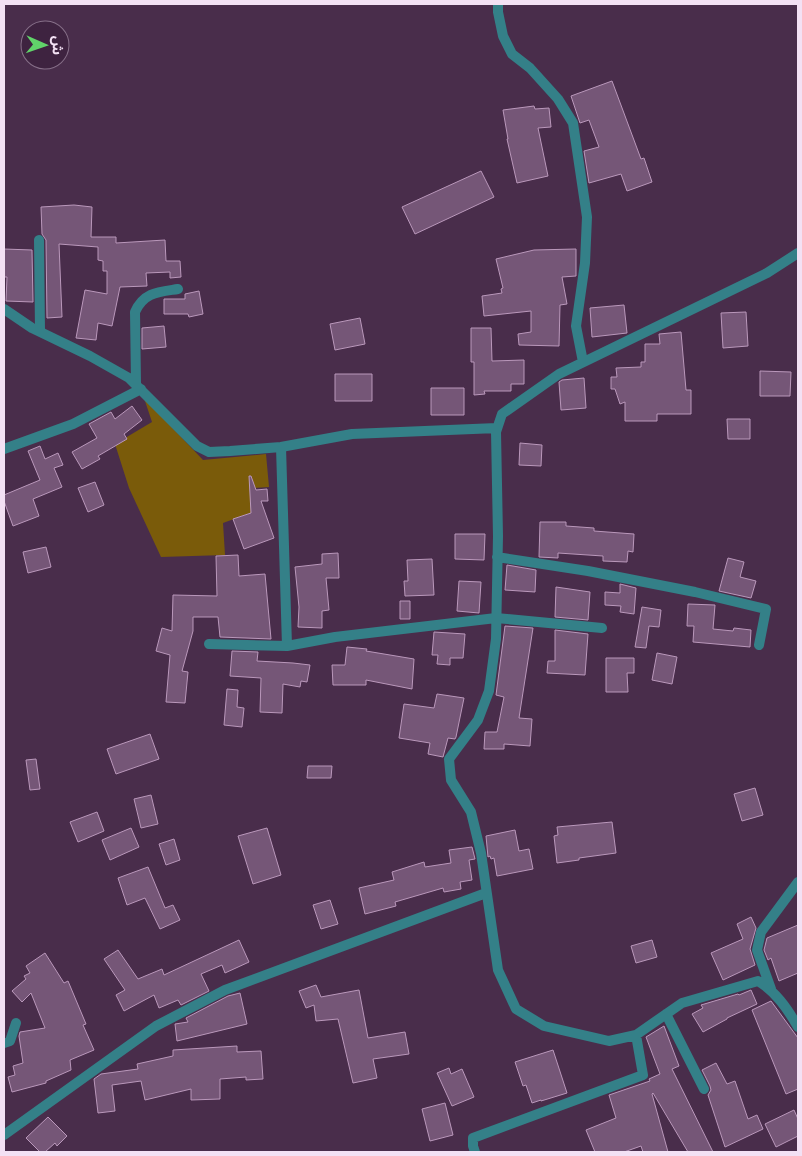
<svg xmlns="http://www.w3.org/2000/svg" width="802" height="1156" font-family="Merriweather,'Noto Sans Arabic',serif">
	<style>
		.green { fill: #7a5b0a }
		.building { fill: #755677; stroke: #ba98bb }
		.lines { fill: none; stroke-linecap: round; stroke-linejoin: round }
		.street { stroke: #348088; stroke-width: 10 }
	</style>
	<rect width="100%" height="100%" fill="#492d4b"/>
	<path class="green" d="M144,398l59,62 63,-6 3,33 -17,1 1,24 -30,11 2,32 -64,2 -32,-69 -14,-44 37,-22z"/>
	<path class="building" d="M612,81l29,78 3,-1 8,24 -25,9 -6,-17 -32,9 -5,-32 15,-4 -10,-27 -9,3 -9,-27z
		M534,106l1,3 14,-1 2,19 -13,1 10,48 -31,7 -10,-44h1l-5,-29z
		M481,171l13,26 -79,37 -13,-27z
		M74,205l18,2 -1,30h25v6l49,-3 1,21h14l1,16 -11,1v-6l-24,1 1,13 -27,1 -8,39 -14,-3 -2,17 -20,-2 9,-48 22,4v-23h-4v-10l-5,-1v-13l-39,-3 3,73 -15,1 -1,-78 -4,-6 -1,-27z
		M4,249l28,1 1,52 -27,-1 1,-24h-3z
		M576,249v27l-14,1 5,27 -7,1 -1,41 -40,-1 -1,-11 13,-2v-21l-47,5 -2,-20 20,-3 -1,-4 2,-1 -7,-29 38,-9z
		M199,291l4,23 -14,3 -1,-3h-24v-15h21v-5z
		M624,305l3,28 -35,4 -2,-29z
		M746,312l2,34 -25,2 -2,-35z
		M360,318l5,26 -30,6 -5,-26z
		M164,326l2,21 -24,2v-21z
		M471,328h20l1,33 32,-1v24h-13v7h-27l1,3 -11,1v-33h-3z
		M681,332l5,58h5v24h-34v7h-32v-19l-5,2 -5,-15h-4v-12h6l-1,-9 25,-1v-5h4v-18h15l-1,-10z
		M760,371l31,1 -1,24h-30z
		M335,374h37v27h-37z
		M584,378l2,30 -25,2 -2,-28 3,-2z
		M431,388h33v27h-33z
		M132,406l10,14 -18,14 3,5 -29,17 2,3 -18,10 -10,-17 25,-14 -8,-14 22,-12 4,7z
		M727,419h23v20h-22z
		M520,443l22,2 -1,21 -22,-1z
		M40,446l5,13 13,-6 5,12 -9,3 8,19 -29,12 6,17 -26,10 -9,-25v-6l36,-15 -12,-29z
		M249,476h2l5,14 11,-1 1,12h-7l13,37 -30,11 -11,-30 18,-6z
		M95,482l9,23 -16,7 -10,-24z
		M540,522h26v4l28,2v3l40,3 -1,18 -5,-1 -1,11 -24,-1v-5l-45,-3v5l-19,-1z
		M455,534h30l-1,26 -29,-1z
		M46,547l5,20 -23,6 -5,-21z
		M338,553l1,25h-13l3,32 -7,1v17l-24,-1 1,-20 -4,-40 27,-3v-10z
		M238,555l1,21 26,-2 6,65 -51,-2 -2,-20h-25v14l-11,40 6,1 -3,31 -19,-1 4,-47 -14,-4 6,-23 10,3 1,-36 44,1 -1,-40z
		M728,558l16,4 -4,15 16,4 -5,17 -32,-7z
		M432,559l2,36 -29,1 -1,-15h4l-1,-21z
		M507,565l29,5 -1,22 -30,-2z
		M459,581l22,1 -2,31 -22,-2z
		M620,584l16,4 -2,26 -14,-2 1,-6 -16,-1v-13l15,1z
		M556,587l34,5 -2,28 -33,-3z
		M400,601h10v18h-10z
		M688,604l27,1 -2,24 20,2 1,-3 17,2 -1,17 -57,-5 1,-16h-7z
		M642,607l19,3 -2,17 -10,-1 -3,22 -11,-1z
		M505,626l28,2 -14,90 13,1 -2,27 -26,-2v5h-20l1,-17h12l7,-35 -8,-2z
		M555,630l33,4 -3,41 -38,-2 1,-12h7z
		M434,632l31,2 -2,24h-13v7l-13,-1 1,-9h-6z
		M347,647l20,2 -1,2 48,8 -2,30 -46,-9v5h-33l-1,-20h13z
		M232,651l26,1 -1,9 36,2 17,2 -3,17 -6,-1 -1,6 -17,-3 -1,29 -22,-1 1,-34 -31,-2z
		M657,653l20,4 -5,27 -20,-4z
		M606,658h28v15h-7l1,19h-22z
		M227,689l11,1 -1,17 7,1 -2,19 -18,-2z
		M437,694l27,4 -8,39 -1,2 -7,-1 -5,19 -15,-3 2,-11 -31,-5 5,-34 30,4z
		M150,734l9,25 -43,15 -9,-25z
		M36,759l4,30 -10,1 -4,-30z
		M308,766h24l-1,12h-24z
		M755,788l8,27 -21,6 -8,-27z
		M151,795l7,29 -17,4 -7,-29z
		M97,812l7,19 -26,11 -8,-20z
		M612,822l4,31 -37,5v2l-22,3 -3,-27 4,-1 -1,-8z
		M131,828l8,19 -29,13 -8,-20z
		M267,828l14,47 -28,9 -15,-48z
		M515,830l4,21 10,-2 4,20 -36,7 -3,-18 -3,1 -1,-3 -2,1 -2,-21z
		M174,839l6,21 -14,5 -7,-21z
		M472,847l3,12 -6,1 3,20 -12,2 1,7 -17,3 -1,-4 -48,14 1,4 -31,8 -6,-26 35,-8 -2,-8 32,-10 1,5 26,-4 -2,-13z
		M148,867l17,41 8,-3 7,15 -20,9 -15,-31 -18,7 -9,-27z
		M330,900l8,24 -17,5 -8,-24z
		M751,917l5,11 -6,21 5,16 -32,15 -12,-27 32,-14 -6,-15z
		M798,925v48l-19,8 -8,-23 -3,2 -4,-10 3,-12z
		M239,940l10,22 -24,11 -3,-8 -21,9 8,17 -28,14 -3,-5 -19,8 -5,-13 -30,16 -8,-16 9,-5 -21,-31 14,-9 20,29 24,-10 2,6z
		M652,940l5,17 -21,6 -5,-17z
		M45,953l19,30 4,-2 18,43 -3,1 11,25 -24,10 1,10 -25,11v2l-34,9 -4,-15 7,-2 -2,-9 10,-3 -4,-27 1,-4 25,-4 -14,-35 -9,9 -10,-11 14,-12 -2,-3 6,-3 -4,-7z
		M316,985l5,12 38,-7 9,48 37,-6 4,22 -36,5 4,19 -24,5 -15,-64 -22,2 -2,-16 -8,3 -7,-17z
		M751,990l6,14 -30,14v1l-24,13 -11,-18 11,-6 -2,-3 37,-11 1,1z
		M240,993l7,31 -70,17 -2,-17 13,-2 -2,-4 42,-22z
		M771,1001l27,37v51l-12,5 -34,-84z
		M664,1026l15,40 -7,3 41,83h-25l-35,-59 -1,1 16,58h-25l-2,-6 -17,6h-29l-9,-22 30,-12 -7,-23 41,-14 -1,-2 11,-5 -14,-37z
		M237,1046v6l24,-1 2,28 -17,1v-3l-26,2v20l-29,1v-11l-46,11 -4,-19 -29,4 3,26 -17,2 -4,-34 7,-5 37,-5 -1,-5 36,-8v-6z
		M553,1050l14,43 -26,8v-1l-9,3 -6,-18 -3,1 -8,-24z
		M716,1063l11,21 8,-3 13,38 9,-4 6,14 -38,18 -17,-52 3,-5 -1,-4 -8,-16z
		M449,1068l2,6 11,-5 12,28 -22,9 -15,-33z
		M445,1103l8,32 -23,6 -8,-32z
		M794,1110l4,9v17l-22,11 -11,-23z
		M48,1117l19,19 -10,10 -2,-3 -10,9h-5l-14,-14z"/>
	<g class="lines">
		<path class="street" d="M498,4v8l5,24 9,18 18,14 28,31 15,24 14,94 -2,46 -9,63 7,36
			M39,240l1,91
			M798,253l-31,20 -208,101 -57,40 -6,18 2,104 -2,103 -7,52 -11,29 -29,39 2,21 20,32 10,41 17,117 18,39 28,17 65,15 27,-6 46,-32 76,-22c18,11 29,27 40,46
			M4,309l28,19 58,28 39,22 68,68 12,6 21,-1 51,-4 71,-13 145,-6
			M136,384l-1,-72c9,-20 24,-20 43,-23
			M4,449l69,-25 68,-35
			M497,557l91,14 107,21 71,17 -7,36
			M209,644l78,2 -6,-199
			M287,646l48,-9 161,-19 106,10
			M771,989l-14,-39 4,-18 37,-50
			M666,1014l38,75
			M4,1043l6,-2 6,-18
			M4,1135l152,-109 69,-36 261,-97
			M475,1152l-2,-6v-8l170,-63 -7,-40"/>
	</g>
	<rect width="802" height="1156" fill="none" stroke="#f3e1f4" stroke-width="10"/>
	<g transform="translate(45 45) rotate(92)"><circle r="24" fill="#3e2340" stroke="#866f88"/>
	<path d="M0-4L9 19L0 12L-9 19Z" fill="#61d46a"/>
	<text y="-8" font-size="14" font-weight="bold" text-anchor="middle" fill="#f3e1f4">ش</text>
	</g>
</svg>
